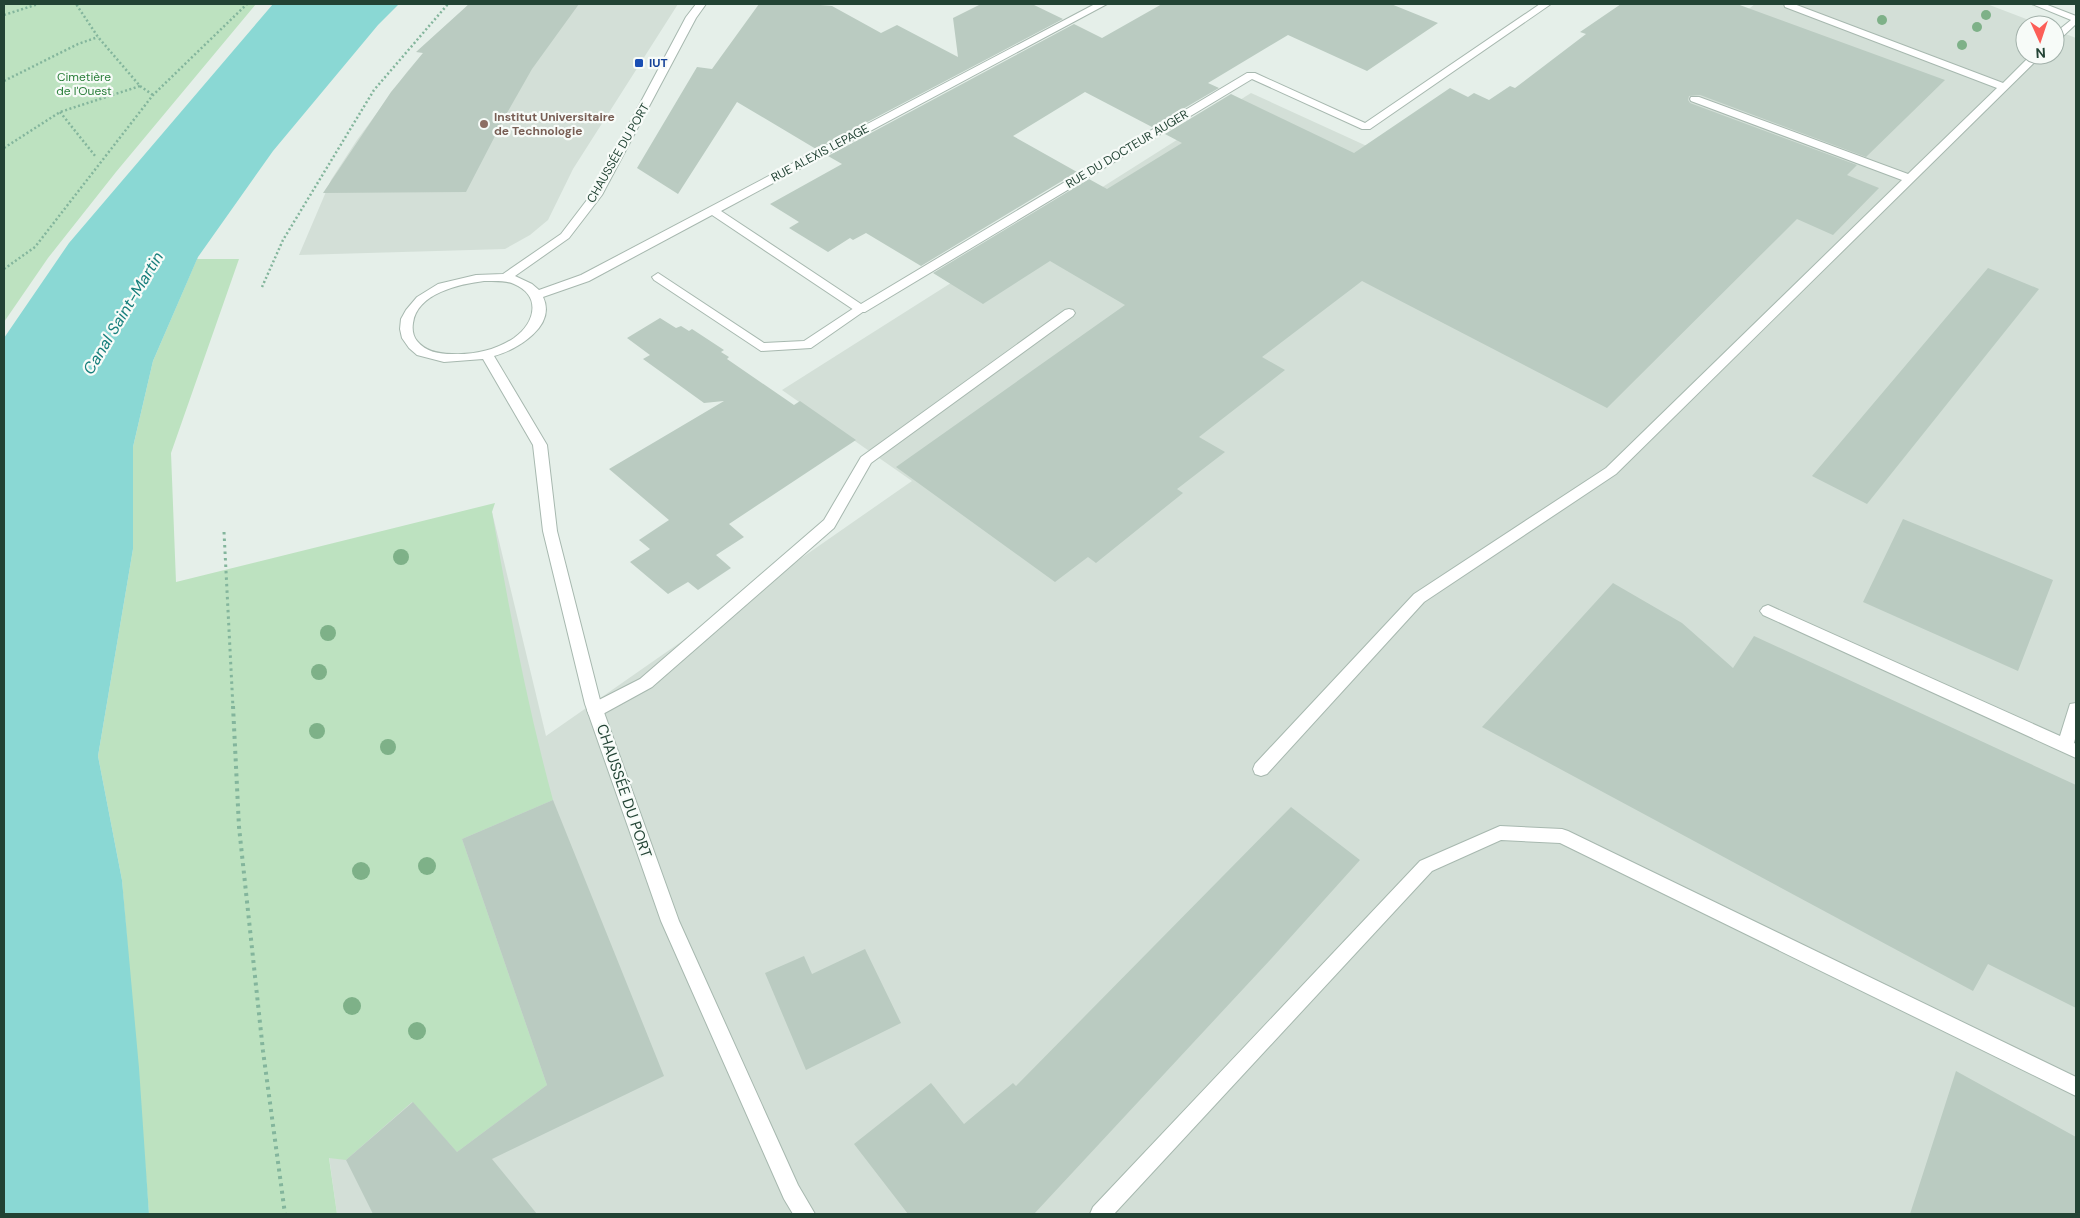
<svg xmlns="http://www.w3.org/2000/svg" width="2080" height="1218" font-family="'DM Sans',sans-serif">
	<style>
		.built { fill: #d3dfd7 }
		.green { fill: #bde2c0 }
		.water { fill: #8ad8d4 }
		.building { fill: #bacbc1 }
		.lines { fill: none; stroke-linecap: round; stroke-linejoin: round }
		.lane-casing { stroke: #a7b8af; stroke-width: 2 }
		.street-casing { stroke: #a7b8af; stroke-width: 2 }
		.path-far2 { stroke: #83b59c; stroke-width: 2.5; stroke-dasharray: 2 2.5; stroke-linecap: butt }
		.path-far1 { stroke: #83b59c; stroke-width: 3; stroke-dasharray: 2.5 4; stroke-linecap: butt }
		.path { stroke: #83b59c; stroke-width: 4; stroke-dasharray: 3 4.5; stroke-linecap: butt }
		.lane { fill: #fff; fill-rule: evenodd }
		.street { fill: #fff; fill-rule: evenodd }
		.tree { fill: #7eb188 }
		.transit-dot { fill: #1a4fb4; stroke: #f7fbf8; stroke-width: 2 }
		.education-dot { fill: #8d6e63; stroke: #f7fbf8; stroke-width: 2 }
		.labels { text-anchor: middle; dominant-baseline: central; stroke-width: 4.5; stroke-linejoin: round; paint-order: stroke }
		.far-transit-label { font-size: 12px; font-weight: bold; fill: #164399; stroke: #f7fbf8; text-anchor: start }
		.far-park-label { font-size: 12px; fill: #297e39; stroke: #f7fbf8 }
		.far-education-label { font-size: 12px; font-weight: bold; fill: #785e54; stroke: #f7fbf8; text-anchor: start }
		.far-street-label { font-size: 12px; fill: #224334; stroke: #f7fbf8 }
		.street-label { font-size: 15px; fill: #224334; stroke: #f7fbf8 }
		.water-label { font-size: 16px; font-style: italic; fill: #177f7c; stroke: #f7fbf8 }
	</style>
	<rect width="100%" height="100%" fill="#e5efe9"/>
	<path class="built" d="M469,4h209l-105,165 -25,51 -18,15 -25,14 -206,6 32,-75 26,-40 50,-68 28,-33z
		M1755,4h232l55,21h-17v30h30v-25l21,8v1176h-1739l-8,-57 163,-645 54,224 366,-255 -130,-91 469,-297 247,113z"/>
	<path class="green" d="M4,4h252l-140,168 -68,86 -44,64z
		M197,259h42l-68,194 5,129 319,-79 -3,9c17,97 35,193 61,288l-91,39 85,246 -90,67 -45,-50 -66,58 -17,-2 8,56h-188l-27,-334 -24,-124 35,-207v-102l20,-86z"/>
	<path class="water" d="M273,4h126l-21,21 -105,126 -75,106 -45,104 -20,86v102l-35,207 24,124 17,188 10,146h-145v-876l65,-95z"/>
	<path class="building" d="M469,4h110l-47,65 -25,44 -41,79 -143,1 68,-101 32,-39 -7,-1z
		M759,4h50l23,2 49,27 16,-8 61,32 -5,-39 28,-14h51l31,15 -247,130 -79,-47 -59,92 -41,-26 60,-101 15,2z
		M1162,4h229l47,19 -71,48 -79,-36 -80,48 11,5 -67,39 -67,-35 -72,44 64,36 -156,94 -55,-33 -13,7 -3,-2 -22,14 -39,-24 10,-6 -29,-18 72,-40 -14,-8 246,-132 28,14z
		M1621,4h116l208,76 -79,77 -166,-62 -11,1 -1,4 2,3 167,62 -10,10 32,13 -46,47 -36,-16 -190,189 -245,-127 -100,76 23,13 -86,67 26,15 -48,37 6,4 -87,70 -8,-6 -33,25 -159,-115 229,-162 -75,-44 -67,43 -50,-31 156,-94 18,10 75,-46 -17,-9 66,-40 123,59 96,-65 18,9 6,-4 15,7 21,-14 5,2 71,-54 -6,-2z
		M1988,268l51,21 -172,215 -55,-28z
		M660,318l16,10 5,-2 8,5 3,-2 32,21 -3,2 8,5 -2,2 67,46 6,-4 56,39 -127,84 15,13 -28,18 15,13 -33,22 -10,-8 -20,12 -38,-32 20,-13 -11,-9 30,-20 -60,-51 115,-68 -20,2 -61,-44 7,-4 -23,-17z
		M1903,519l150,61 -35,91 -155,-69z
		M1613,583l69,40 51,45 21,-32 322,149v223l-88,-44 -15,27 -491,-264z
		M553,800l111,276 -172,83 45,55h-164l-27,-54 67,-58 44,50 90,-67 -85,-246z
		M1291,807l69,53 -89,99 -237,255h-126l-54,-70 77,-61 33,41 49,-41 3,3z
		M865,949l36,74 -95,47 -41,-97 39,-17 8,18z
		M1956,1071l120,66v77h-166z"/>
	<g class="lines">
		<g class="lane-casing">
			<path id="lane" d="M1784,4h10l209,79 28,-28h11l-426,419 -192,128 -157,172 -6,2 -6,-2 -2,-5 2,-5 159,-170 192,-126 296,-288 -211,-79 -1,-2 1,-2h8l209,77 89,-86 -212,-81z
				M2076,16v8l-17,16 -4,1v-8z
				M658,273l106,70 40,-2 53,-35 4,-1 6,4 -56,39 -50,3 -107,-71 -2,-3z
				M1069,309l4,1 2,3 -2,3 -202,147 -37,65 -182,159 -51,28 -6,1 -6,-1 -2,-5 2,-5 51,-26 184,-159 37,-63 204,-147z
				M1768,605l292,131 10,-32 6,-1v32l-2,8 2,1v14l-313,-143 -3,-4 3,-4z
				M1500,826l62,3 6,2 508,246v19l-516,-253 -59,-3 -69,31 -318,343h-24l3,-7 327,-346z"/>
		</g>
		<g class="street-casing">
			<path id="street" d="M696,4h10l-10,14 -94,177 -33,43 -54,38 17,8 7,6 42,-15 514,-271h12l-386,207 140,93 386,-231h8l110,50 175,-119h11l-181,125h-8l-110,-50 -387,233h-8l-145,-97 -123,66 -46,16c14,29 -26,53 -49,59l53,89 10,86 44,173 78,217 119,264 17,29h-22l-9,-15 -123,-278 -76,-217 -42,-173 -10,-86 -50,-86 -39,3 -27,-7 -8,-7 -7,-10 -2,-9 1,-10 5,-9 11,-13 21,-13 38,-9 27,-1 58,-40 32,-42 93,-175zM484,281c10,0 21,-1 30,3 28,12 21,39 0,54 -18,12 -40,17 -62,16 -13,0 -26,-2 -35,-13 -4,-5 -5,-11 -4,-18 4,-30 47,-39 71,-42z
				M2032,4h13l31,12v6z"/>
		</g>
		<path class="path-far2" d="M4,15l34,-11
			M4,81l74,-37 20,-7
			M140,86l13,9
			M60,112l36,45
			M4,148l56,-36 80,-26 -42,-49 -22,-33
			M4,269l31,-22 118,-152 94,-91
			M262,287l21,-47 91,-150 74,-86"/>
		<path class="path-far1" d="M224,532l9,176"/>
		<path class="path" d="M233,706l6,121 24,224 22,163"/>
		<use href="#lane" class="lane"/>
		<use href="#street" class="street"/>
	</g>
	<g class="tree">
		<circle cx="1986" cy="15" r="5"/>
		<circle cx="1882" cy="20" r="5"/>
		<circle cx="1977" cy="27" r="5"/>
		<circle cx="1962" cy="45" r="5"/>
		<circle cx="401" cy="557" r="8"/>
		<circle cx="328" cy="633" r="8"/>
		<circle cx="319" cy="672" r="8"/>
		<circle cx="317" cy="731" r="8"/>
		<circle cx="388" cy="747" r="8"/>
		<circle cx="427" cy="866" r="9"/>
		<circle cx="361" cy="871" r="9"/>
		<circle cx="352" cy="1006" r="9"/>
		<circle cx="417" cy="1031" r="9"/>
	</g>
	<rect class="transit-dot" x="634" y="58" width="10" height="10" rx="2.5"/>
	<circle class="education-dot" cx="484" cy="124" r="5"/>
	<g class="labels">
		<g class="far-transit-label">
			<text x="649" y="63">IUT</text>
		</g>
		<g class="far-park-label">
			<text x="84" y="77">Cimetière<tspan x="84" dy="14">de l'Ouest</tspan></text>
		</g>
		<g class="far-education-label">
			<text x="494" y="117">Institut Universitaire<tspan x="494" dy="14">de Technologie</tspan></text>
		</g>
		<g class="far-street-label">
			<text transform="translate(1127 149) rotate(-31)">RUE DU DOCTEUR AUGER</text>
			<text transform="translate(618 153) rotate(-60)">CHAUSSÉE DU PORT</text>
			<text transform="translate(820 153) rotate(-28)">RUE ALEXIS LEPAGE</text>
		</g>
		<g class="street-label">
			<text transform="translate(624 791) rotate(71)">CHAUSSÉE DU PORT</text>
		</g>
		<g class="water-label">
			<text transform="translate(123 313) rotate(-59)">Canal Saint-Martin</text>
		</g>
	</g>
	<rect width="2080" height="1218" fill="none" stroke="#224334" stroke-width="10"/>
	<g transform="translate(2040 40) rotate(177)"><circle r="24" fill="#f7fbf8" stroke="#a2b1aa"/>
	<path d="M0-4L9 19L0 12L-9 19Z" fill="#fc5e57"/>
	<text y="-8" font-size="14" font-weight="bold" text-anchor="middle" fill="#224334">N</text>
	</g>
</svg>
